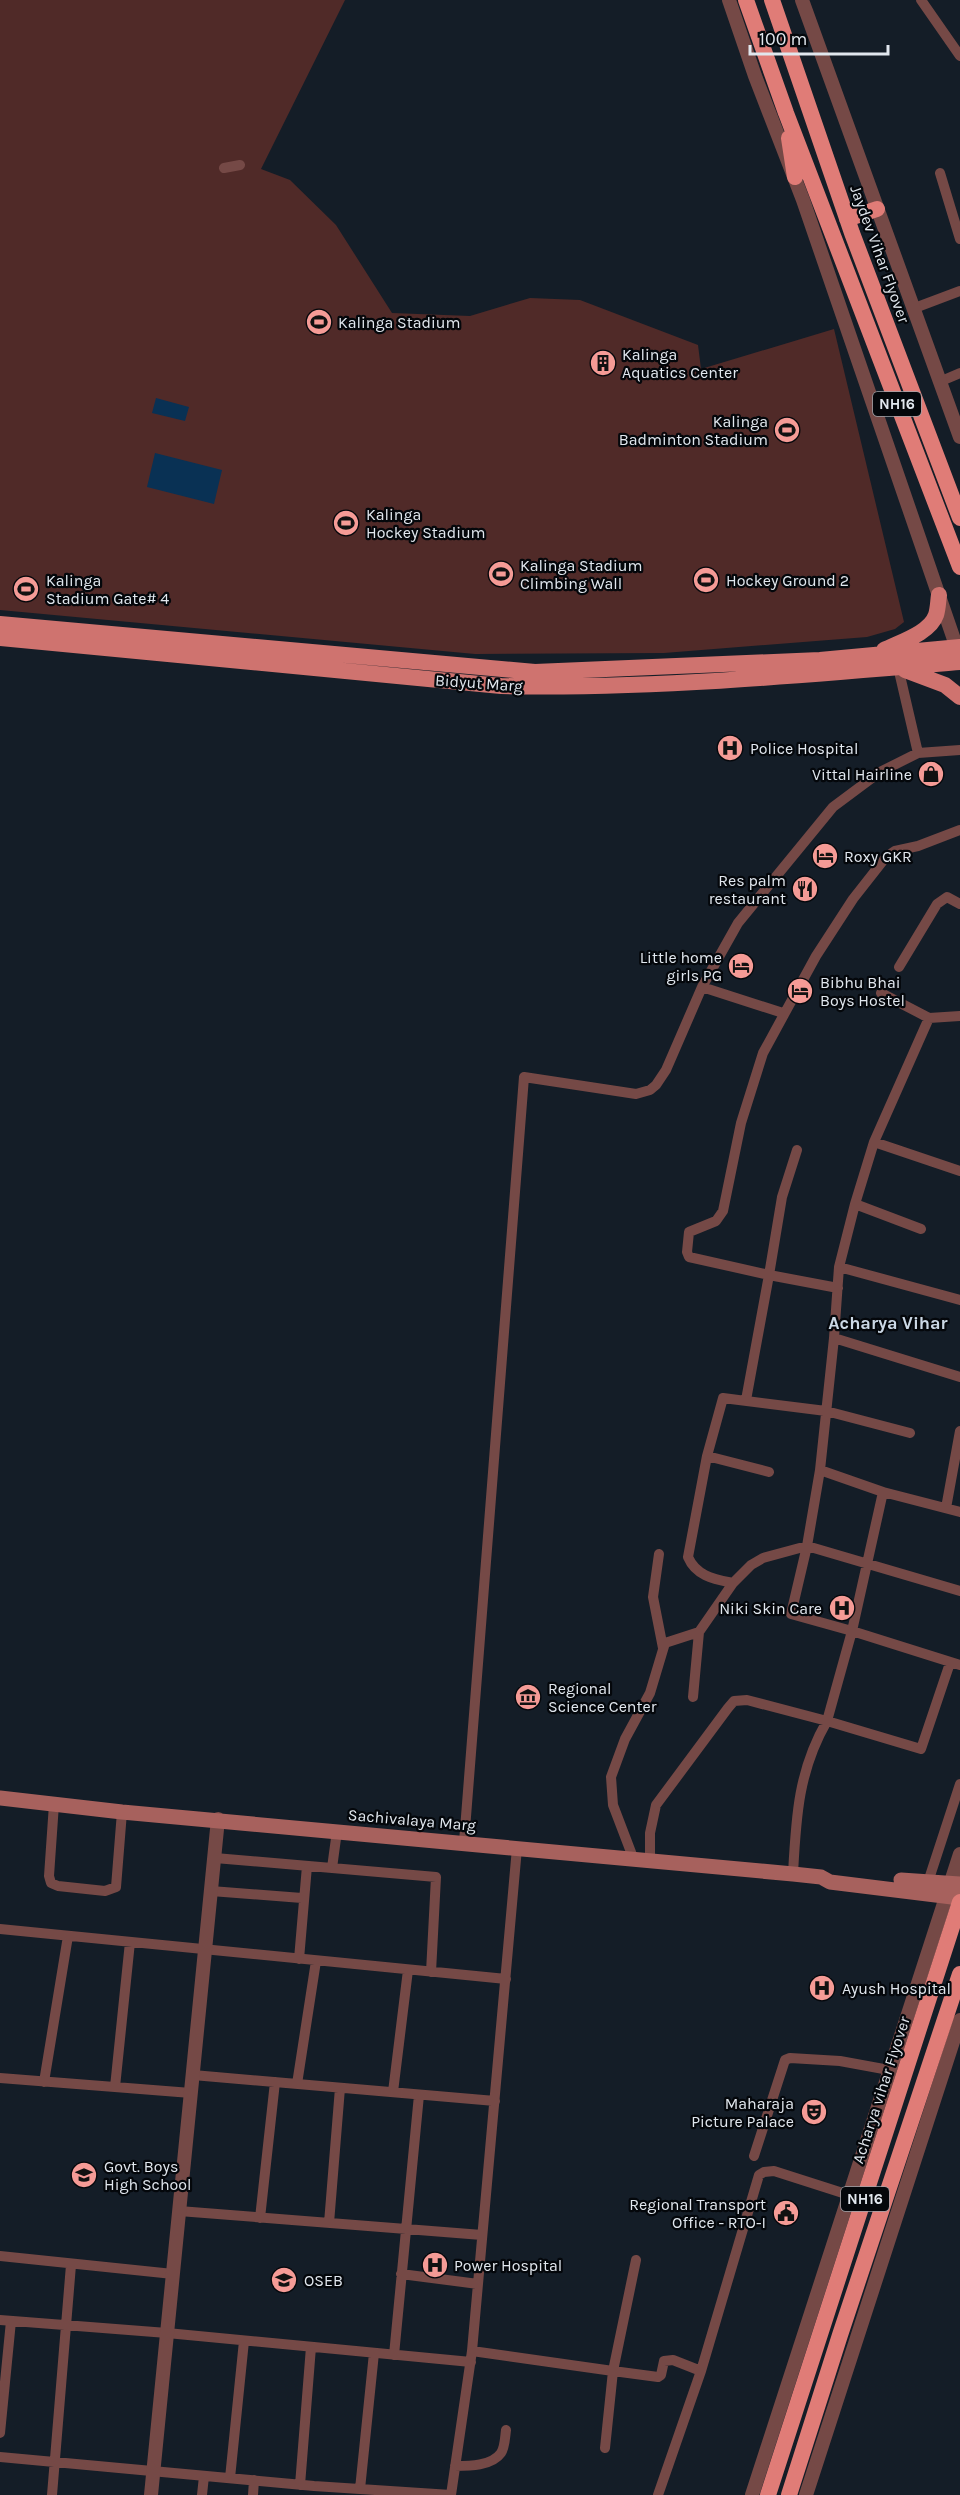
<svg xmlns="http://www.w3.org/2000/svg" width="960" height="2495" font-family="Karla,sans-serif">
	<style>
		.green { fill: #502a28 }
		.water { fill: #093154 }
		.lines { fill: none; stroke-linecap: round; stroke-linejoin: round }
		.minor { stroke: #754946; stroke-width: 10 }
		.tertiary { stroke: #754946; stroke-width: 14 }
		.secondary { stroke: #a7615d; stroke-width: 15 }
		.primary { stroke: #cf736f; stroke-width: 16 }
		.trunk { stroke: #e07c77; stroke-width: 16 }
		.trunk-bridge { stroke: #e07c77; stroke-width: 16 }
		.labels { text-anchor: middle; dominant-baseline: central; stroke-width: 4.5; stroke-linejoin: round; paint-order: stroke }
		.shield { fill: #04070b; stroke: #9fa4aa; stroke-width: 1.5 }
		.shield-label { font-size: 15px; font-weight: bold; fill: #e1e7ee }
		.street-label { font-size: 16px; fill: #e1e7ee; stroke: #04070b }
		.poi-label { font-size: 16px; fill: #e1e7ee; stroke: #04070b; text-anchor: start }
		.neighbourhood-label { font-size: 18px; font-weight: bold; fill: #cbd8e5; stroke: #04070b }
	</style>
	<rect width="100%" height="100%" fill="#141d27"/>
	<path class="green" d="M0,0h345l-84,169 29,11 46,45 56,88 78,3 60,-18 50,2 118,45 3,24 133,-40 70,293 -9,7 -28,8 -203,16 -189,1 -475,-44z"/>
	<path class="water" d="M156,398l33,9 -4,14 -33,-8z
		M155,453l67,17 -8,34 -67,-17z"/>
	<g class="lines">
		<path class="minor" d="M921,0l39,56
			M224,168l16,-3
			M940,173l20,66
			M912,309l48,-18
			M939,382l21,-9
			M898,667l20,86
			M899,967l38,-63 10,-7 13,7
			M702,987l81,26
			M881,993l48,25 31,-2
			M874,1142l86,29
			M797,1150l-15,47 -13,78 -80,-18 -2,-5 2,-20 27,-11 7,-10 18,-88 22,-70 53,-97 37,-57 33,-42 9,-6 23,-5 42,-16
			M855,1204l66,25
			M839,1267l121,33
			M834,1338l126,39
			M746,1400l23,-125 69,13
			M707,1456l62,16
			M820,1470l-13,76 -16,68 61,17 -25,90 94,28 29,-86
			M883,1492l-63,-22 14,-132 5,-71 16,-63 19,-62 55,-124
			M946,1508l14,-77
			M960,1512l-77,-20 -31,139 108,34
			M659,1554l-6,43 10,51
			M733,1583c-19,-4 -37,-7 -45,-26l19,-101 16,-58 103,13 84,22
			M693,1697l6,-65 34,-49 18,-18 12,-7 44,-12 153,45
			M54,1804l-5,72 2,7 7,3 47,5 11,-4 6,-75
			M464,1842l60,-765 112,17 14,-4 6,-5 10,-15 36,-83 36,-64 95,-116 47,-35 38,-19 42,-3
			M215,1858l221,19 -5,95
			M634,1860l-21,-55 -2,-28 14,-38 25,-46 15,-50 34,-11
			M650,1860v-27l6,-28 72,-97 6,-7 13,-1 80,21c-29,50 -31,97 -34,153
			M332,1868l5,-37
			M928,1882l32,-98
			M211,1891l91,7
			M0,1929l506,50
			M299,1959l8,-93
			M193,2075l302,26
			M0,2078l191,15
			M44,2082l24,-146
			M297,2084l19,-123
			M115,2087l15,-145
			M393,2092l15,-122
			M754,2156l31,-96 5,-2 50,3 49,9
			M179,2211l303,24
			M260,2218l15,-136
			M329,2223l11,-135
			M0,2256l173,18
			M636,2260l-23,111 45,6 3,-2 3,-14 9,-1 28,11
			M401,2274l77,10
			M0,2320l167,13 304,29
			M472,2351l141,20 -8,77
			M394,2355l25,-260
			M0,2433l11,-112
			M0,2457l314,29 137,9
			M455,2466c14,0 37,0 46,-13 4,-6 4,-16 5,-23
			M230,2478l14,-137
			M300,2485l11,-138
			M360,2489l14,-136
			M52,2495l19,-230
			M202,2495l2,-19
			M253,2495l1,-15
			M451,2495l21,-144 45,-503
			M658,2495l43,-124 58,-196 5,-3 10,-1 75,24"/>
		<path class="tertiary" d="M729,0l26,76 48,124 157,457
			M802,0l158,437
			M151,2495l67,-676
			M752,2495l208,-641
			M806,2495l154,-475"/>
		<path class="secondary" d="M0,1798l122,14 671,62 28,3 9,5 130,16
			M901,1880l59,4"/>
		<path class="primary" d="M0,624l535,48 285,-12 140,-13
			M0,638l501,48c153,3 307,-11 459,-24
			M884,650c16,-8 46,-17 52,-35 2,-6 2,-13 3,-20
			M905,670l40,15 15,12"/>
		<path class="trunk" d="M746,0l40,113 174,454
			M772,0l80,233 108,285
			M789,138l6,39
			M847,219l30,-10
			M789,2495l51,-160 120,-361"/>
		<path class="trunk-bridge" d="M768,2495l192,-593"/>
	</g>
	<defs>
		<g id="stadium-disc" transform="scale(1.35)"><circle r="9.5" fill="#f59b96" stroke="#04070b"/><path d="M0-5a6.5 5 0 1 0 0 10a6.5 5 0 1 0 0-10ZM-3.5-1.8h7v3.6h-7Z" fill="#111"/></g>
		<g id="building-disc" transform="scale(1.35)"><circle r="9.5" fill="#f59b96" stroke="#04070b"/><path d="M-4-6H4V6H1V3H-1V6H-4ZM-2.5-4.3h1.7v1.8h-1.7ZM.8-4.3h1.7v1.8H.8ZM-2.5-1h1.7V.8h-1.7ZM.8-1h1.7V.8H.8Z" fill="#111"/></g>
		<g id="hospital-disc" transform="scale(1.35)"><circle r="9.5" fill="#f59b96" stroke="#04070b"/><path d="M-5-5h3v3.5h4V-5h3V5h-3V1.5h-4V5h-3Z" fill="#111"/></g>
		<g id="shop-disc" transform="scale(1.35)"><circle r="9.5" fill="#f59b96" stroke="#04070b"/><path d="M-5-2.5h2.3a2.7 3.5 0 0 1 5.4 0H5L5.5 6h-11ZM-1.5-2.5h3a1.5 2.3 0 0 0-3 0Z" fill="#111"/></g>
		<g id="hotel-disc" transform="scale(1.35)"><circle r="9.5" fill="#f59b96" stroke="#04070b"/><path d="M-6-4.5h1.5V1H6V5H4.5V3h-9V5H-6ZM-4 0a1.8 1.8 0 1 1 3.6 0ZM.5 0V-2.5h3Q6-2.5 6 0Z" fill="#111"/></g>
		<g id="restaurant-disc" transform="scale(1.35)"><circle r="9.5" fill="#f59b96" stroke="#04070b"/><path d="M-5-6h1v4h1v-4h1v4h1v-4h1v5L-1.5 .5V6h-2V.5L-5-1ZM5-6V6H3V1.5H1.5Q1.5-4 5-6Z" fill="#111"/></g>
		<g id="museum-disc" transform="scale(1.35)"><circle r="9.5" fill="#f59b96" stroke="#04070b"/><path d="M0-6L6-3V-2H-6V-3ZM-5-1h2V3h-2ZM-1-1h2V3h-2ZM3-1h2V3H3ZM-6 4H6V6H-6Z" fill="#111"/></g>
		<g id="theatre-disc" transform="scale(1.35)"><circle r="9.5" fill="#f59b96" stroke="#04070b"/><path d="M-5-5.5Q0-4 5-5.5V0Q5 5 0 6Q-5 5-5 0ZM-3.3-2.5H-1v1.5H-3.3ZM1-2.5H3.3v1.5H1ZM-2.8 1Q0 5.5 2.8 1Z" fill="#111"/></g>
		<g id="school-disc" transform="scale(1.35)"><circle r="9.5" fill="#f59b96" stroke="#04070b"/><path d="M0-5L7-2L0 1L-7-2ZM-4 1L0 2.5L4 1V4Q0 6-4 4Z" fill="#111"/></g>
		<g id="civic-disc" transform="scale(1.35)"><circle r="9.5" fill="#f59b96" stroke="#04070b"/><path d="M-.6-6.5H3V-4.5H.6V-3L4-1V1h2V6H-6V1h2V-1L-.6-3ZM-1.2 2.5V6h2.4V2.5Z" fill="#111"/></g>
	</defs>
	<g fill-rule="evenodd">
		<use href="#stadium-disc" x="319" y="322"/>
		<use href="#building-disc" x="603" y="363"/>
		<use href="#stadium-disc" x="787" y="430"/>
		<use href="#stadium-disc" x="346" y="523"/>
		<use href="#stadium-disc" x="501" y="574"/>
		<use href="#stadium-disc" x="706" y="580"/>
		<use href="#stadium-disc" x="26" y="589"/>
		<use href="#hospital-disc" x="730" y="748"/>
		<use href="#shop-disc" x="931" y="774"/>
		<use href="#hotel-disc" x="825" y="856"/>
		<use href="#restaurant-disc" x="805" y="889"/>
		<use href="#hotel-disc" x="741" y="966"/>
		<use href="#hotel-disc" x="800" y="991"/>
		<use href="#hospital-disc" x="842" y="1608"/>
		<use href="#museum-disc" x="528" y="1697"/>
		<use href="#hospital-disc" x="822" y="1988"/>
		<use href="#theatre-disc" x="814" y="2112"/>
		<use href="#school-disc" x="84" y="2175"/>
		<use href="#civic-disc" x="786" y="2213"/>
		<use href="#hospital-disc" x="435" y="2265"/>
		<use href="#school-disc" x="284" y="2280"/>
	</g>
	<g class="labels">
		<g class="shield">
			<rect x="873" y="392" width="48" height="24" rx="4.5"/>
			<rect x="841" y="2187" width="48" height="24" rx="4.5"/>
		</g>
		<g class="shield-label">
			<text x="897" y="404">NH16</text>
			<text x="865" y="2199">NH16</text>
		</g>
		<g class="street-label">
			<text transform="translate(880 254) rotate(70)">Jaydev Vihar Flyover</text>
			<text transform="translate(479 683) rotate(4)">Bidyut Marg</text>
			<text transform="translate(412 1820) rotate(5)">Sachivalaya Marg</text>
			<text transform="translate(881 2090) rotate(-72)">Acharya vihar Flyover</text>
		</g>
		<g class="poi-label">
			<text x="338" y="322">Kalinga Stadium</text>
			<text x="622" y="354">Kalinga<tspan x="622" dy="18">Aquatics Center</tspan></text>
			<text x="768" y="421" text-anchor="end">Kalinga<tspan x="768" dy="18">Badminton Stadium</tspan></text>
			<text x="366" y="514">Kalinga<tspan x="366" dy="18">Hockey Stadium</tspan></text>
			<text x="520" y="565">Kalinga Stadium<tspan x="520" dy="18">Climbing Wall</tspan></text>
			<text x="46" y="580">Kalinga<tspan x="46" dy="18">Stadium Gate# 4</tspan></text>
			<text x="726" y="580">Hockey Ground 2</text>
			<text x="750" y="748">Police Hospital</text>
			<text x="912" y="774" text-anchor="end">Vittal Hairline</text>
			<text x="844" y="856">Roxy GKR</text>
			<text x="786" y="880" text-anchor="end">Res palm<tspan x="786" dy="18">restaurant</tspan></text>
			<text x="722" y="957" text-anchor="end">Little home<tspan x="722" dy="18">girls PG</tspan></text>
			<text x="820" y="982">Bibhu Bhai<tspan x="820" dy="18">Boys Hostel</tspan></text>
			<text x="822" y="1608" text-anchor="end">Niki Skin Care</text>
			<text x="548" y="1688">Regional<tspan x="548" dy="18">Science Center</tspan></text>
			<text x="842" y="1988">Ayush Hospital</text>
			<text x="794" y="2103" text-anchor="end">Maharaja<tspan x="794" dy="18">Picture Palace</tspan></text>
			<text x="104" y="2166">Govt. Boys<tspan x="104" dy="18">High School</tspan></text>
			<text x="766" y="2204" text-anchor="end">Regional Transport<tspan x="766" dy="18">Office - RTO-I</tspan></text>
			<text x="454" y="2265">Power Hospital</text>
			<text x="304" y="2280">OSEB</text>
		</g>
		<g class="neighbourhood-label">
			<text x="888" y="1323">Acharya Vihar</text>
		</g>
	</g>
	<path d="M750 45v9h138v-9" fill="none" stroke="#e1e7ee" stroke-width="3"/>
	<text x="759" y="45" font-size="18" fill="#e1e7ee" stroke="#04070b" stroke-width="4.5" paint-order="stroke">100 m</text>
</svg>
